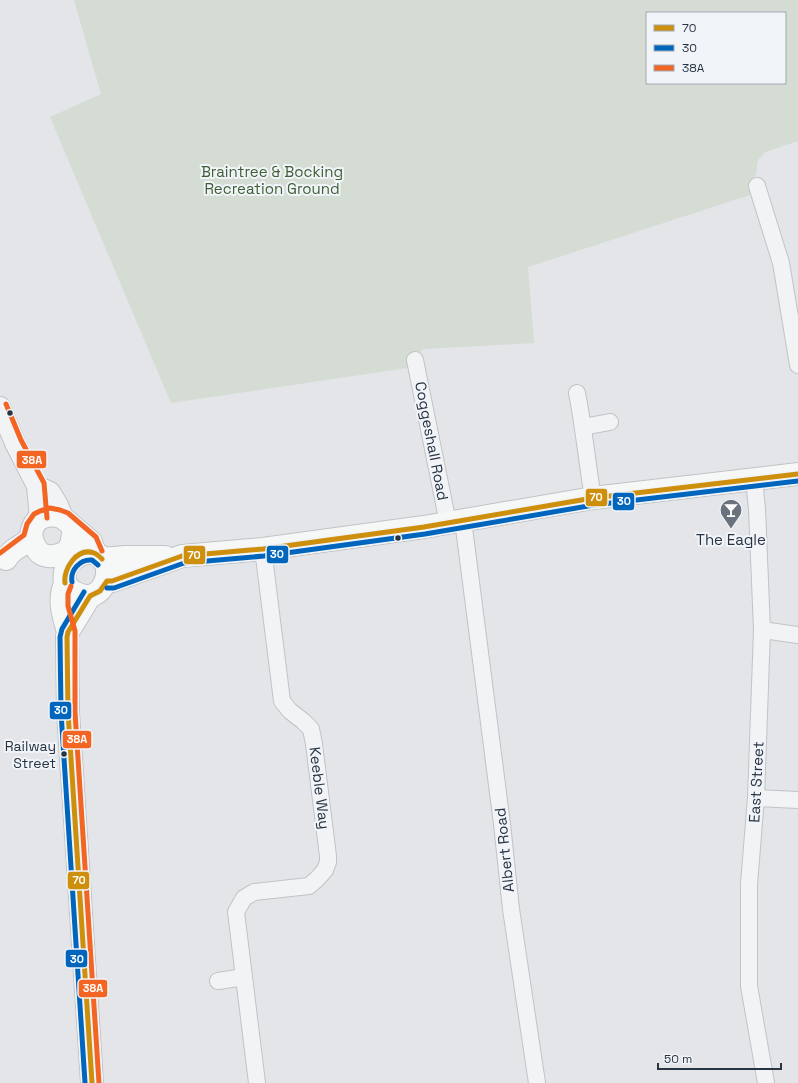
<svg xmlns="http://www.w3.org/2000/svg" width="798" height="1083" font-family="'Space Grotesk',sans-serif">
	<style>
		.green { fill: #d4dcd3; fill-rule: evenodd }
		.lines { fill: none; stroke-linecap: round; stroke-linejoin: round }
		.minor-casing { stroke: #c1c3c6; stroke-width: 18 }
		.tertiary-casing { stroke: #c1c3c6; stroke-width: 22 }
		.secondary-casing { stroke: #c1c3c6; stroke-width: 24 }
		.minor { stroke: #f2f3f5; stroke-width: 16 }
		.tertiary { stroke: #f2f3f5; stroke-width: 20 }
		.secondary { stroke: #f6f7f7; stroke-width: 22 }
		.bus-1-casing { stroke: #f1f4f8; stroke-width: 8 }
		.bus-2-casing { stroke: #f1f4f8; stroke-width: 8 }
		.bus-3-casing { stroke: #f1f4f8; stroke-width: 8 }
		.bus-1 { stroke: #ce8f0d; stroke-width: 5 }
		.bus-2 { stroke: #0065bd; stroke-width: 5 }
		.bus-3 { stroke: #f26522; stroke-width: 5 }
		.bus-dot { fill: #293443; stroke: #f1f4f8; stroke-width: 1.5 }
		.labels { text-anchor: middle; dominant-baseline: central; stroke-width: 4; stroke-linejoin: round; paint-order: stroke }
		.bus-label { font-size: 14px; fill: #293443; stroke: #f1f4f8; text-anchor: end }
		.park-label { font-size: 15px; fill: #405f35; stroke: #f1f4f8 }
		.street-label { font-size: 15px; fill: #293443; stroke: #f1f4f8 }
		.poi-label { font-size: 15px; fill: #293443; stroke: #f1f4f8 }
		.line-badge { stroke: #f1f4f8; stroke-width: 1.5 }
		.badge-label { font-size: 11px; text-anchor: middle; font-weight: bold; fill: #fff }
	</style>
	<rect width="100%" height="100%" fill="#e3e5e8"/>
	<path class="green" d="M74,0h724v141l-33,11 -7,8 -5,34 -225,73 6,76 -111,6 -16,19 -236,35 -121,-286 51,-23zM647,13h138v70h-138z"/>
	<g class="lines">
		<g class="minor-casing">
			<path id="minor" d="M757,186l24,77 17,102
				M415,360l33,163
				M577,393c7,35 10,70 16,105
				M583,427l27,-5
				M754,479l3,30 5,121 -6,168 -7,86v102l17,97
				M463,520l39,304 9,85 26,174
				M762,630l36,5
				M756,798l42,2
				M218,981l26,-4
				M257,1083l-21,-171 8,-14 10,-6 55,-6 9,-8 7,-8 3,-8v-6l-14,-112 -3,-15 -8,-8 -13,-10 -8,-10 -19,-152"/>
		</g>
		<g class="tertiary-casing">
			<path id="tertiary" d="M0,407l15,36 22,43 3,33
				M37,486l13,6 8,13 5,13"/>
		</g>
		<g class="secondary-casing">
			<path id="secondary" d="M31,536c2,6 3,12 9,17 8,6 26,3 30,-7 2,-3 2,-8 3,-12
				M84,553c3,0 6,0 9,0 27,5 12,58 -19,39 -13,-7 -12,-23 -1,-33 3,-2 8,-4 11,-6z
				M6,559c2,-3 5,-7 8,-9 4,-3 9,-5 13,-9 5,-3 4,-9 6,-14 5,-12 20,-14 30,-9l28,24 4,11
				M102,559l24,-2h39
				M107,581h5l70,-25 81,-7 161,-22 169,-29 205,-24
				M65,583c-7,19 -2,31 3,49
				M90,596l-22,36 -1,5 1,75 24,371"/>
		</g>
		<use href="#minor" class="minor"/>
		<use href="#tertiary" class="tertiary"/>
		<use href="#secondary" class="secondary"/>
		<g class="bus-1-casing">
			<path id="bus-1" d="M65,583c-2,-14 12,-36 29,-30 3,1 6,4 8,6
				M92,1083l-24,-371 -1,-75 1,-5 22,-36 10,-5 7,-10h5l70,-25 81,-7 161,-22 169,-29 205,-24"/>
		</g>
		<g class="bus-2-casing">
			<path id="bus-2" d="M72,582c-2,-12 8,-23 20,-22l6,5
				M107,588h7l70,-25 80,-7 161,-22 169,-29 204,-24
				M84,592l-22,37 -2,8 1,75 24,371"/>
		</g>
		<g class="bus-3-casing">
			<path id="bus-3" d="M6,404l15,36 23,43 3,35
				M0,553l24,-18 3,-11 7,-10 6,-3 10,-3 10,2 8,3 28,24 6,14
				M71,586l-3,8v12l7,25v81l24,371"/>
		</g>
		<use href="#bus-1" class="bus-1"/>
		<use href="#bus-2" class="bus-2"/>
		<use href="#bus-3" class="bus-3"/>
	</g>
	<defs>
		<g id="bar-pin" transform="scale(1.15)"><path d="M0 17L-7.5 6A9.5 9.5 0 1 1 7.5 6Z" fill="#6a727d" stroke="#f1f4f8"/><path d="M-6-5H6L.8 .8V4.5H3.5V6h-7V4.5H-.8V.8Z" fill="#fff"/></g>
	</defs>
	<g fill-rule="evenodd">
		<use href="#bar-pin" x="731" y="510"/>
	</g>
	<g class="bus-dot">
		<circle cx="10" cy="413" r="3.5"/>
		<circle cx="398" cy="538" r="3.5"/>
		<circle cx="64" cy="754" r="3.5"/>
	</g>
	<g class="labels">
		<g class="bus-label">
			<text x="56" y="746">Railway<tspan x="56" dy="17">Street</tspan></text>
		</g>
		<g class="park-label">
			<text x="272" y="171">Braintree &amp; Bocking<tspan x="272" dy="17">Recreation Ground</tspan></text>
		</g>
		<g class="street-label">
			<text transform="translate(432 441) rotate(79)">Coggeshall Road</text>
			<text transform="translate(756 782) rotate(-87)">East Street</text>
			<text transform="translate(320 788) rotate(83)">Keeble Way</text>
			<text transform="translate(504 850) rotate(-96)">Albert Road</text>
		</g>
		<g class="poi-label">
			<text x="731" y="539">The Eagle</text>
		</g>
	</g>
	<g class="line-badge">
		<rect x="16" y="450" width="31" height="19" rx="4" fill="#f26522"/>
		<rect x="585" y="488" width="23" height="19" rx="4" fill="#ce8f0d"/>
		<rect x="612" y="492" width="23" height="19" rx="4" fill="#0065bd"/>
		<rect x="266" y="545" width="23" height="19" rx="4" fill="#0065bd"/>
		<rect x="183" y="545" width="23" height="20" rx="4" fill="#ce8f0d"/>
		<rect x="49" y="701" width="23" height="19" rx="4" fill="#0065bd"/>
		<rect x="62" y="730" width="30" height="19" rx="4" fill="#f26522"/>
		<rect x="67" y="871" width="23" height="19" rx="4" fill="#ce8f0d"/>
		<rect x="65" y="949" width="23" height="19" rx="4" fill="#0065bd"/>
		<rect x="78" y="979" width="30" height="19" rx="4" fill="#f26522"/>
	</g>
	<g class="badge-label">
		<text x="32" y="464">38A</text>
		<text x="596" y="501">70</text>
		<text x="624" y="505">30</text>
		<text x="277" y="558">30</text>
		<text x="194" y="559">70</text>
		<text x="61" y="714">30</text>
		<text x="77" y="743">38A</text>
		<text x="79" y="884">70</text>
		<text x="77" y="963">30</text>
		<text x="93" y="992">38A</text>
	</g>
	<rect x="646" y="12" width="140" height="72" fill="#f1f4f8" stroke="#a1a7b0"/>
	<rect x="654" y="25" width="20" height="6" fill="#ce8f0d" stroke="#a1a7b0"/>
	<text x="682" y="32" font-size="12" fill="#293443">70</text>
	<rect x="654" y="45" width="20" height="6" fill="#0065bd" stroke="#a1a7b0"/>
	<text x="682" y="52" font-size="12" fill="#293443">30</text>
	<rect x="654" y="65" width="20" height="6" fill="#f26522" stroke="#a1a7b0"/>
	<text x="682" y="72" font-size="12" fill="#293443">38A</text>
	<path d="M658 1063v6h123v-6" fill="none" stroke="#293443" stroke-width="2"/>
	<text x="664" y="1063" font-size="12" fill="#293443" stroke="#f1f4f8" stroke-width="3" paint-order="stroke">50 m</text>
</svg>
